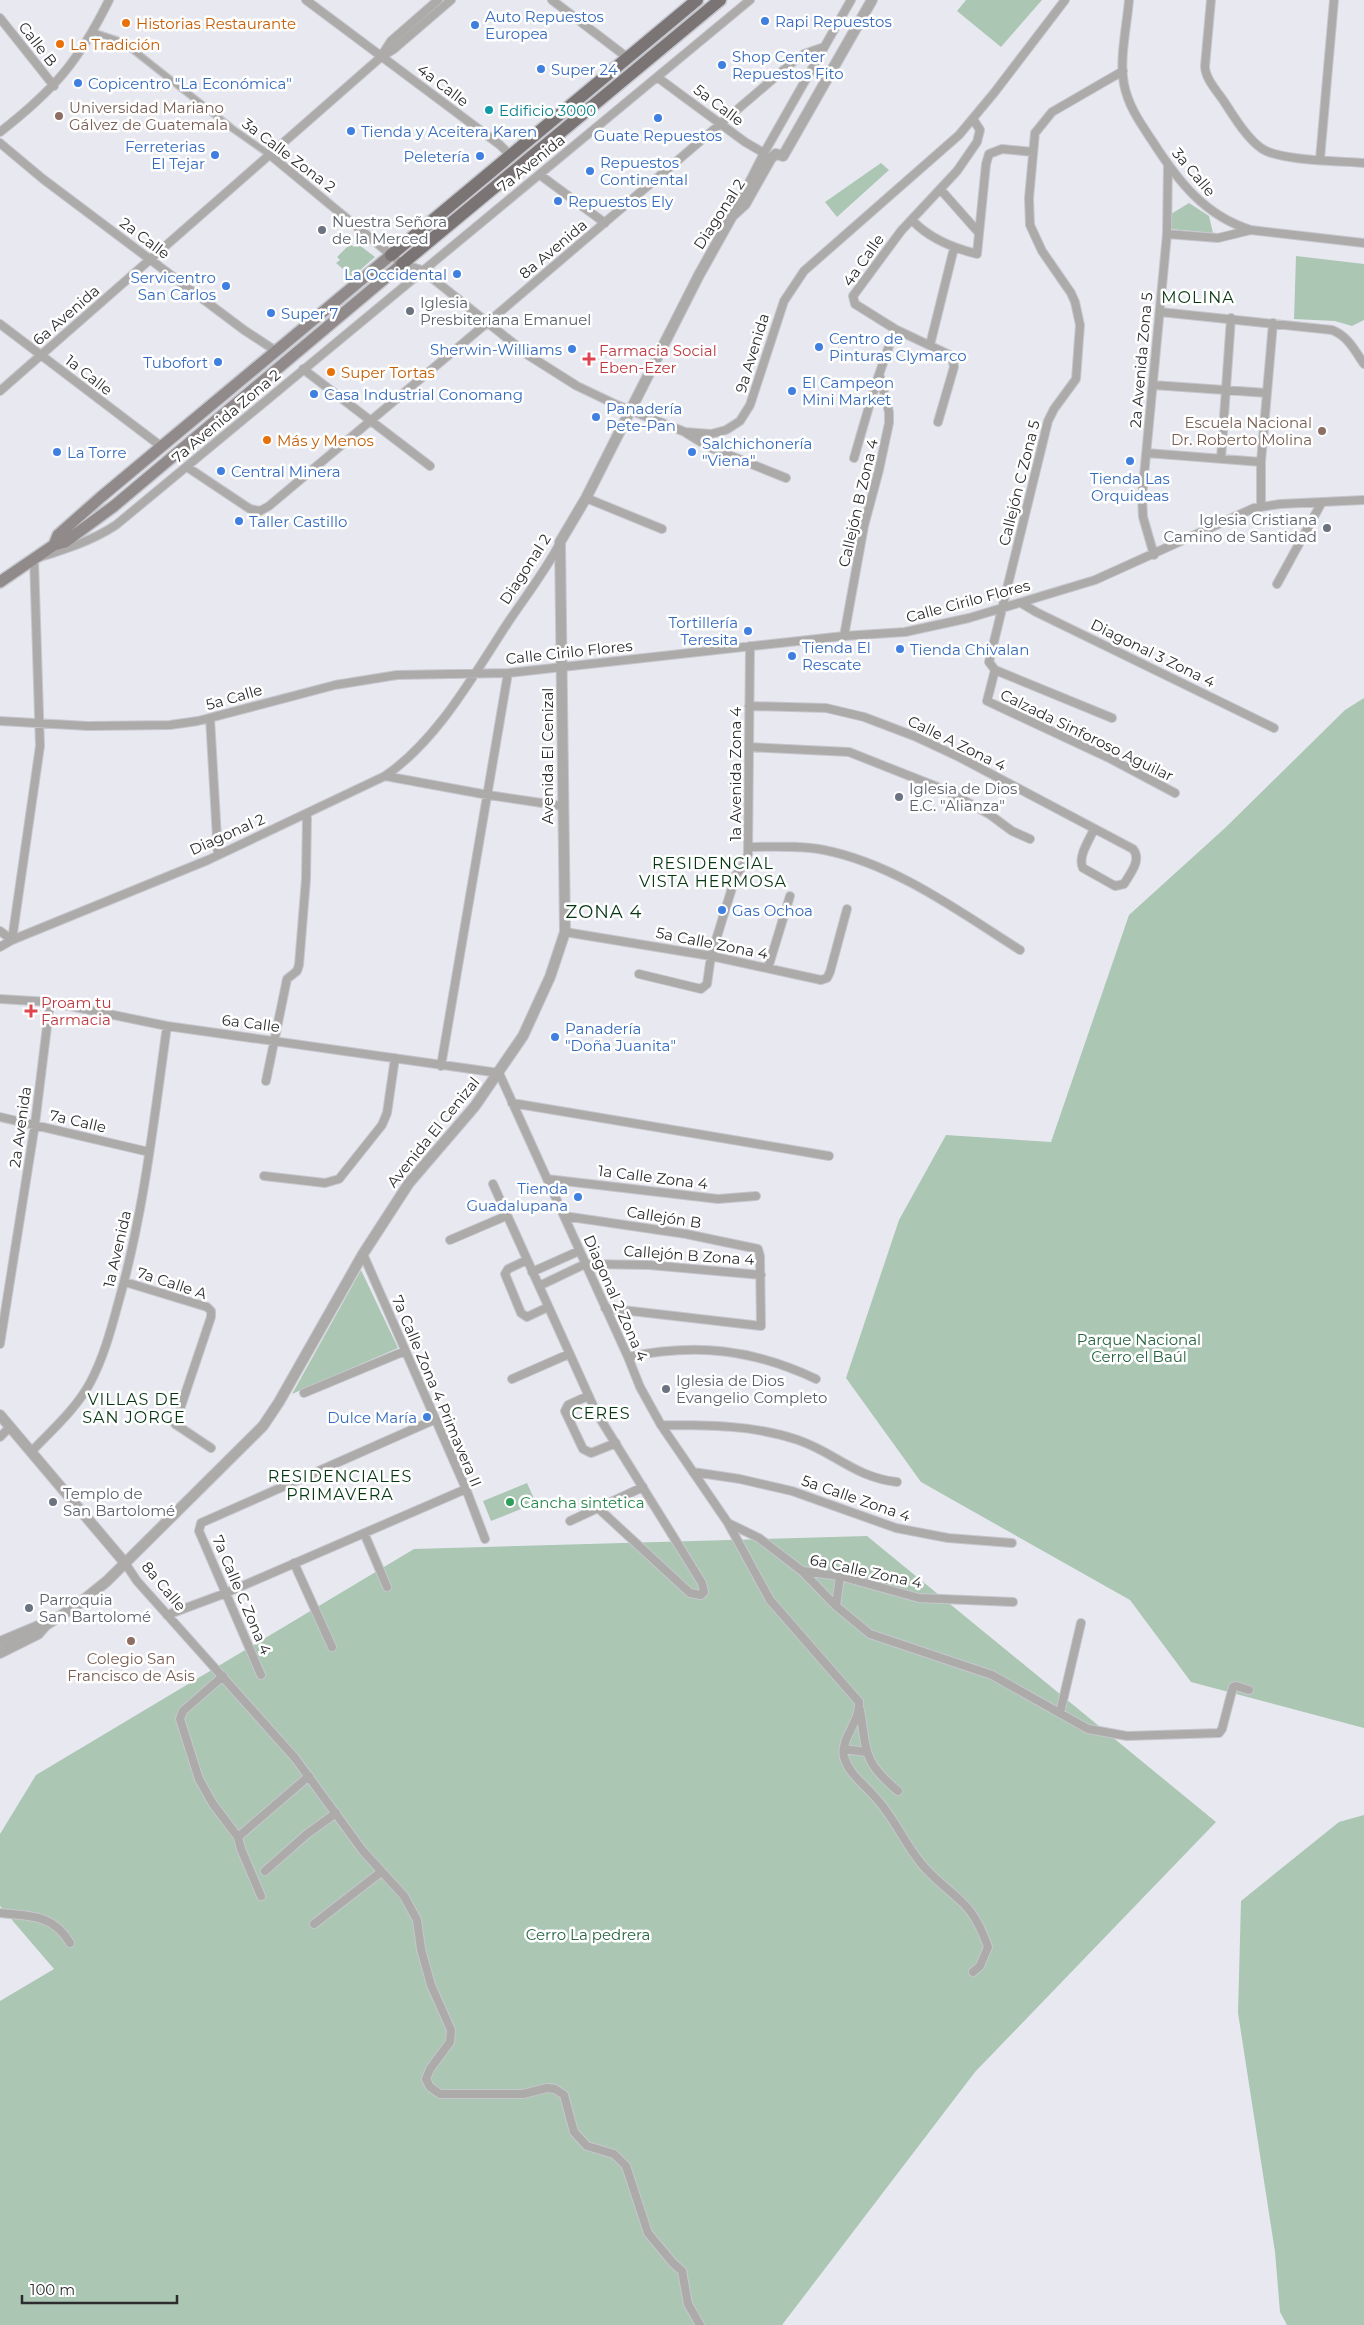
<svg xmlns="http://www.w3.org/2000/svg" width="1364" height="2325" font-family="Montserrat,sans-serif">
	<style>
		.green { fill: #acc6b4 }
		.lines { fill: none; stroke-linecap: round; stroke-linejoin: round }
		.pedestrian-casing { stroke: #c6c7cd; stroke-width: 8 }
		.minor-casing { stroke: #c6c7cd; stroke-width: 10 }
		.tertiary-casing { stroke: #c6c7cd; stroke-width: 12 }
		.secondary-casing { stroke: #c6c7cd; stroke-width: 14 }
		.primary-casing { stroke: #c6c7cd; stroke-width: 15 }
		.pedestrian { stroke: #adaaaa; stroke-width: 5.5 }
		.minor { stroke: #adaaaa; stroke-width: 8 }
		.tertiary { stroke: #adaaaa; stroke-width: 10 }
		.secondary { stroke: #908a8b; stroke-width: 11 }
		.primary { stroke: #7b7475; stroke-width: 12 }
		.shop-dot { fill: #3f7fe0; stroke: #fff; stroke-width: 2 }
		.food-dot { fill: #e8710a; stroke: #fff; stroke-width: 2 }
		.culture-dot { fill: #0f9aa8; stroke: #fff; stroke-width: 2 }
		.education-dot { fill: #8d6e63; stroke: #fff; stroke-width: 2 }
		.worship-dot { fill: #6b7280; stroke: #fff; stroke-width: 2 }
		.health-dot { fill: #e0444e; stroke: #fff; stroke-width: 2 }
		.leisure-dot { fill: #2e9e5b; stroke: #fff; stroke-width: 2 }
		.labels { text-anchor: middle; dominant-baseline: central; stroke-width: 5; stroke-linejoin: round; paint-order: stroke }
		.shop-label { font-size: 15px; fill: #366cbe; stroke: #fff; text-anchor: start }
		.food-label { font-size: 15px; fill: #c56008; stroke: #fff; text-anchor: start }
		.street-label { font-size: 15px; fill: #2c2c2f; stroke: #fff }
		.education-label { font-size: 15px; fill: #785e54; stroke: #fff; text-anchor: start }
		.culture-label { font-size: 15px; fill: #0d838f; stroke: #fff; text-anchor: start }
		.worship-label { font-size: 15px; fill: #5b616d; stroke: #fff; text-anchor: start }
		.health-label { font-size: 15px; fill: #be3a42; stroke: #fff; text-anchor: start }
		.park-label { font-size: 15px; fill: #266541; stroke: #fff }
		.leisure-label { font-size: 15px; fill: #27864d; stroke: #fff; text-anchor: start }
		.neighbourhood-label { font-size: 16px; letter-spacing: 1px; fill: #063713; stroke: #fff }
		.quarter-label { font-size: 18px; letter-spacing: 1px; fill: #063713; stroke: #fff }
	</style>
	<rect width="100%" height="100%" fill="#e8e9f0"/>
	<path class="green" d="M966,0h76l-41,47 -44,-36z
		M881,163l8,7 -52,47 -12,-15z
		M1189,203l20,13 4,17 -43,-4 1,-15z
		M350,244l4,3 4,-3 17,13 -23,20 -16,-14 4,-3 -3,-3z
		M1296,256l68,8v56l-12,6 -17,-5 -41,-2z
		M1364,698v1030l-173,-46 -61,-82 -209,-118 -75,-104 53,-158 47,-85 105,7 78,-227 96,-87 120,-118z
		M361,1270l37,78 -106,46z
		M527,1483l9,20 -45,18 -8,-20z
		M867,1536l349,286 -241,250 -193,253h-782v-324l54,-32 -54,-63v-72l36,-59 378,-226z
		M1364,1815v510h-77l-7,-13 -5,-60 -37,-239 3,-112 98,-79z"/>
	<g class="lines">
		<g class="pedestrian-casing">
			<path id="pedestrian" d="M93,32l30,10 110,87 37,26"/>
		</g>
		<g class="minor-casing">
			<path id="minor" d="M306,0l194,145 10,10
				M552,0l76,58
				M1129,0c-2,25 -10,60 -5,84 4,22 17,40 29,58 25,39 52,74 98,88l113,13
				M1211,0l-6,66c0,13 13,26 20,37 9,14 22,35 36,45 17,13 80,13 103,15
				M0,18l54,68
				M382,55l9,-14 47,-41
				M657,77l88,65 19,11
				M0,132c54,-42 79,-71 109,-132
				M0,143l43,36 201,151 32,21
				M270,155l132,109 20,6 106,85 49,31 40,19 68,27 26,2 15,-4 14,-9 10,-16 34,-104 20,-30 155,-136 35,-42 71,-93
				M1320,159l14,-159
				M540,175l65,48
				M941,190l38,43
				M733,214l31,-61 87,-153
				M913,221c17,18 40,27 64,33l9,-90 3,-10 13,-5 31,3
				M1167,234l51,4 33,-8
				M1160,312l172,18c16,6 23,21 32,34
				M0,324l162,123
				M930,345l24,-97
				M303,369l127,97
				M1153,385l114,8
				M0,391l381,-334 13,-8 57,-49
				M938,422l16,-55 -2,-11 -57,-27 -40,-25 -2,-8 48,-65 56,-60 20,-29 3,-12 -7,-11
				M686,433l23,14 77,31
				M1147,453l114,9
				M854,458l21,-72 20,-57
				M1221,459l10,-141
				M187,467l63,42 10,2 9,-5 218,-183 306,-261 11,-8 20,-7
				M586,498l76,31
				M1261,506v-44l12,-139
				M1154,555l-11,-38 -1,-20 25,-263 1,-69
				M1277,584l45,-82
				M1021,603l15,9 238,116
				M844,636l20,-110 15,-56 10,-47v-11l-9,-35
				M995,670l-8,31 124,58 64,34
				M749,706l77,2 38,9 50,19 45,21 174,92c9,11 -3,25 -9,35l-9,2 -32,-18c-6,-11 7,-29 11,-39
				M210,718l8,137
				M1112,718l-117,-48 -6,-8 59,-241 6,-12 22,-30 4,-54 -5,-23 -4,-9 -29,-42 -12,-26 -1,-27 6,-65 17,-21 71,-41
				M0,721l88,5 82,-1 28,-4 137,-36 62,-10 111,-2 336,-37 61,-4 64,-14 126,-38 159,-72 26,-4 84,-4
				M749,747l100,5 96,38 44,24 23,17 18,8
				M385,776l103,19 74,11
				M748,847c25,0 51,-2 76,3 71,14 136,62 196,100
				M0,931l12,9
				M565,932l146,24 110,24 6,-2 3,-6 17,-63
				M12,940l28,-194 -6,-187c29,-9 56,-17 82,-34l634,-525
				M0,947l12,-7 196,-80 177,-84c53,-36 89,-102 124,-155 17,-25 36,-50 50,-76
				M768,968l22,-72
				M639,974l62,15 6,-5 4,-28 25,-81 8,-11 4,-10 2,-208
				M0,999l50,3 117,24 332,47 129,284 12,30 21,38 67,98 42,77 89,102c2,19 -19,36 -15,55 5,17 19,26 30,39 19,19 29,45 46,66 12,16 30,28 44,42 12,12 19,29 24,43l-8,19 -7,6
				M441,1066l67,-393
				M266,1081l21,-102 10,-8 2,-6 7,-86 1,-64
				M512,1103l317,53
				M0,1117l149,35
				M264,1176l61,7 14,-4 43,-54 5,-12 8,-55
				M547,1179l171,20 38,-3
				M493,1184l103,228 106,171 2,9 -3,3 -11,-2 -92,-85
				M564,1216l122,18 72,15 2,7 1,70 -156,-18
				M450,1240l56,-24
				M363,1254l103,235 19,50
				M527,1260l-19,9 -3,5 16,39 6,4 21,-10
				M532,1272l47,-21
				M125,1282l82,25 4,4v6l-36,107 36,24
				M539,1286l46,-22 64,1 112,10
				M0,1344l35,-220 15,-122
				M628,1357c69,-14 124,-8 188,22
				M512,1379l57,-25
				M304,1393l101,-42
				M588,1396l-20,9 -3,6 18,38 8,4 25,-10
				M661,1425c47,0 93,0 137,15 38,13 56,37 99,42
				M0,1437l10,-10
				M31,1452c20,-21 45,-43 59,-69 13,-24 21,-53 28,-79 26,-91 36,-185 49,-278
				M693,1472l47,7 52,12 104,37 52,10 64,5
				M570,1521l73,-34
				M728,1523l31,15 43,33 38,5 79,22 94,4
				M364,1533l23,54
				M125,1563l12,18 158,177 68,93 41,45 13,24 4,29 10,36 20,45 -1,12 -20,27 -4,10 4,8 10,7h83l24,-6 8,1 9,6 10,37 13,14 27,8 12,12 22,67 25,30 9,8 6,33 12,21
				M294,1563l38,84
				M802,1571l34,35 34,28 122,41 96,54 39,7 92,-3 3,-4 11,-42 3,-1 13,4
				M836,1606l4,-30
				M167,1615l59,-22 240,-104
				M261,1675l-62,-144 2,-8 235,-104
				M223,1676l-40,35 -3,8 19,60 14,25 25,33 3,12 20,47
				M860,1710c7,43 3,52 38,81
				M1060,1713l21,-90
				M844,1749l22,3
				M238,1837l71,-61
				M265,1871l42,-37 29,-21
				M0,1913c30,3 53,1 70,30
				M314,1924l67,-52"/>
		</g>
		<g class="tertiary-casing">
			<path id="tertiary" d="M0,1415l125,148
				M0,1642l38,-16 8,-1 30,-19 31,-25 156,-155 16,-24 84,-148 46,-71 66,-77 48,-70 27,-59 15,-45 -5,-390 26,-44 113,-223 33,-59 13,-12 26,-46 5,-4 7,2 89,-156
				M0,1653l38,-19 8,-9"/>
		</g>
		<g class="secondary-casing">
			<path id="secondary" d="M54,545l4,-10 43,-38 290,-242
				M0,582l54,-37 11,-3 49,-36 288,-242"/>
		</g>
		<g class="primary-casing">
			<path id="primary" d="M391,255l306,-255
				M402,264l318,-264"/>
		</g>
		<use href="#pedestrian" class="pedestrian"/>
		<use href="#minor" class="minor"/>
		<use href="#tertiary" class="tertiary"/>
		<use href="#secondary" class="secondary"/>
		<use href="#primary" class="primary"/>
	</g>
	<g class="shop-dot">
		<circle cx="765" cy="21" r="5"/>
		<circle cx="475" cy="25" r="5"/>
		<circle cx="722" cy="65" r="5"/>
		<circle cx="541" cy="69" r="5"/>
		<circle cx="78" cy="83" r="5"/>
		<circle cx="658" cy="118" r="5"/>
		<circle cx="351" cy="131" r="5"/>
		<circle cx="215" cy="155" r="5"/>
		<circle cx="480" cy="156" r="5"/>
		<circle cx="590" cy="171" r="5"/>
		<circle cx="558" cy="201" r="5"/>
		<circle cx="457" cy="274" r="5"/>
		<circle cx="226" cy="286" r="5"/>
		<circle cx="271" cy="313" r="5"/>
		<circle cx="819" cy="347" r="5"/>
		<circle cx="572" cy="349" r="5"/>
		<circle cx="218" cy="362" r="5"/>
		<circle cx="792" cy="391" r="5"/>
		<circle cx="314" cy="394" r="5"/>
		<circle cx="596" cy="417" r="5"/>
		<circle cx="57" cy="452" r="5"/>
		<circle cx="692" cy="452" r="5"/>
		<circle cx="1130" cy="461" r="5"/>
		<circle cx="221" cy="471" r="5"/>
		<circle cx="239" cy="521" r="5"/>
		<circle cx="748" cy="631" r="5"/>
		<circle cx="900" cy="649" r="5"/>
		<circle cx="792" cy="656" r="5"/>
		<circle cx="722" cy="910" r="5"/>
		<circle cx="555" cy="1037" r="5"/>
		<circle cx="578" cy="1197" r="5"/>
		<circle cx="427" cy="1417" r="5"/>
	</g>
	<g class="food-dot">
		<circle cx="126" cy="23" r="5"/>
		<circle cx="60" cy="44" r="5"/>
		<circle cx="331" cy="372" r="5"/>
		<circle cx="267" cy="440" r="5"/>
	</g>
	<circle class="culture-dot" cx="489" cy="110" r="5"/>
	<g class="education-dot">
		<circle cx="59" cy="116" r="5"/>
		<circle cx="1322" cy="431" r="5"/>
		<circle cx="131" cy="1641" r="5"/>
	</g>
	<g class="worship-dot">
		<circle cx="322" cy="230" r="5"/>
		<circle cx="410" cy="311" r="5"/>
		<circle cx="1327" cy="528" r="5"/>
		<circle cx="899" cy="797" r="5"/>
		<circle cx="666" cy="1389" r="5"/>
		<circle cx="53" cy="1502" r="5"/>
		<circle cx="29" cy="1608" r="5"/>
	</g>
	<g class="health-dot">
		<path d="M586.5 351.5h5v5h5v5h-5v5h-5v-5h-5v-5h5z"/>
		<path d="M28.5 1003.5h5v5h5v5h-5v5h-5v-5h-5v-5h5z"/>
	</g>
	<circle class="leisure-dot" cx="510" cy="1502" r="5"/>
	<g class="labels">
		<g class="shop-label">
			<text x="485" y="16">Auto Repuestos<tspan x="485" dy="17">Europea</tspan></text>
			<text x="775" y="21">Rapi Repuestos</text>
			<text x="732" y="56">Shop Center<tspan x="732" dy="17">Repuestos Fito</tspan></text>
			<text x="551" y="69">Super 24</text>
			<text x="88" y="83">Copicentro "La Económica"</text>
			<text x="361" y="131">Tienda y Aceitera Karen</text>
			<text x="658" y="135" text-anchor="middle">Guate Repuestos</text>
			<text x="205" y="146" text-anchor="end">Ferreterias<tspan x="205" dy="17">El Tejar</tspan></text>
			<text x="470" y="156" text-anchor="end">Peletería</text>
			<text x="600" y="162">Repuestos<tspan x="600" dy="17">Continental</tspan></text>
			<text x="568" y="201">Repuestos Ely</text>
			<text x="447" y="274" text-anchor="end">La Occidental</text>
			<text x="216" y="277" text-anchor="end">Servicentro<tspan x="216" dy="17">San Carlos</tspan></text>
			<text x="281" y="313">Super 7</text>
			<text x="829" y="338">Centro de<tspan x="829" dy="17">Pinturas Clymarco</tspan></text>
			<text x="562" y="349" text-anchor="end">Sherwin-Williams</text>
			<text x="208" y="362" text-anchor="end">Tubofort</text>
			<text x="802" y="382">El Campeon<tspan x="802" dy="17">Mini Market</tspan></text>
			<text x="324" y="394">Casa Industrial Conomang</text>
			<text x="606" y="408">Panadería<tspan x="606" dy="17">Pete-Pan</tspan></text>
			<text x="702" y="443">Salchichonería<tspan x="702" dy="17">"Viena"</tspan></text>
			<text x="67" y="452">La Torre</text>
			<text x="231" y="471">Central Minera</text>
			<text x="1130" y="478" text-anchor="middle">Tienda Las<tspan x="1130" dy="17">Orquideas</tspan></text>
			<text x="249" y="521">Taller Castillo</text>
			<text x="738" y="622" text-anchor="end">Tortillería<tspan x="738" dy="17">Teresita</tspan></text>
			<text x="802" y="647">Tienda El<tspan x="802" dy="17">Rescate</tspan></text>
			<text x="910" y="649">Tienda Chivalan</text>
			<text x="732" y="910">Gas Ochoa</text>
			<text x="565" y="1028">Panadería<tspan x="565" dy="17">"Doña Juanita"</tspan></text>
			<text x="568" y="1188" text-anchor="end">Tienda<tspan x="568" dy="17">Guadalupana</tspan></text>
			<text x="417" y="1417" text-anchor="end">Dulce María</text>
		</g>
		<g class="food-label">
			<text x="136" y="23">Historias Restaurante</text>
			<text x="70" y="44">La Tradición</text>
			<text x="341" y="372">Super Tortas</text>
			<text x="277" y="440">Más y Menos</text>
		</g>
		<g class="street-label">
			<text transform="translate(38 44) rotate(52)">Calle B</text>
			<text transform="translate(443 85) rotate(37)">4a Calle</text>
			<text transform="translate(719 105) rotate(37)">5a Calle</text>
			<text transform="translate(289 155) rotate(37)">3a Calle Zona 2</text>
			<text transform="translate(531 163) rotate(-39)">7a Avenida</text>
			<text transform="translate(1194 172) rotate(50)">3a Calle</text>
			<text transform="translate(719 214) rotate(-57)">Diagonal 2</text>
			<text transform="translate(145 238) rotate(37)">2a Calle</text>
			<text transform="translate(553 249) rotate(-40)">8a Avenida</text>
			<text transform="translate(863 260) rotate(-55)">4a Calle</text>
			<text transform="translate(66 315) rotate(-41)">6a Avenida</text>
			<text transform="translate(752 353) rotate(-73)">9a Avenida</text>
			<text transform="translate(1141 360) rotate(-85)">2a Avenida Zona 5</text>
			<text transform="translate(89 375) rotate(38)">1a Calle</text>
			<text transform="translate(226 416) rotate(-40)">7a Avenida Zona 2</text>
			<text transform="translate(1019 483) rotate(-76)">Callejón C Zona 5</text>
			<text transform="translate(858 503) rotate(-77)">Callejón B Zona 4</text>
			<text transform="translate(525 569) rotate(-57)">Diagonal 2</text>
			<text transform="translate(968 601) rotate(-15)">Calle Cirilo Flores</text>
			<text transform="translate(569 652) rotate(-6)">Calle Cirilo Flores</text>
			<text transform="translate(1153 653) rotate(26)">Diagonal 3 Zona 4</text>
			<text transform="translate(234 697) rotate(-16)">5a Calle</text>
			<text transform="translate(1087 735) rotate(26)">Calzada Sinforoso Aguilar</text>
			<text transform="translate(957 743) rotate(26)">Calle A Zona 4</text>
			<text transform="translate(547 756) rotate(-90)">Avenida El Cenizal</text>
			<text transform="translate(735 774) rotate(-90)">1a Avenida Zona 4</text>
			<text transform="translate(227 834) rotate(-24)">Diagonal 2</text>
			<text transform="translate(712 943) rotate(11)">5a Calle Zona 4</text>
			<text transform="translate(251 1023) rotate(7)">6a Calle</text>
			<text transform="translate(78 1121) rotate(13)">7a Calle</text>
			<text transform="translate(20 1127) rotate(-82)">2a Avenida</text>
			<text transform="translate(433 1132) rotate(-51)">Avenida El Cenizal</text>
			<text transform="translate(653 1177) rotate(7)">1a Calle Zona 4</text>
			<text transform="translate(664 1217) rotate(9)">Callejón B</text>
			<text transform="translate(117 1249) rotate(-77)">1a Avenida</text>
			<text transform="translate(689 1255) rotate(4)">Callejón B Zona 4</text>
			<text transform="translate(172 1283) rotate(18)">7a Calle A</text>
			<text transform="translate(616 1298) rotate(66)">Diagonal 2 Zona 4</text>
			<text transform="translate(437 1391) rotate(67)">7a Calle Zona 4 Primavera II</text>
			<text transform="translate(856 1498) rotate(19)">5a Calle Zona 4</text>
			<text transform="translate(866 1571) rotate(12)">6a Calle Zona 4</text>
			<text transform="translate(164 1586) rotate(50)">8a Calle</text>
			<text transform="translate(242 1595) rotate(67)">7a Calle C Zona 4</text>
		</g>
		<g class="education-label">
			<text x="69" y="107">Universidad Mariano<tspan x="69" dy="17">Gálvez de Guatemala</tspan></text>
			<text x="1312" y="422" text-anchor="end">Escuela Nacional<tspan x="1312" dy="17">Dr. Roberto Molina</tspan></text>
			<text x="131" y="1658" text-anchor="middle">Colegio San<tspan x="131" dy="17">Francisco de Asis</tspan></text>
		</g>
		<g class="culture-label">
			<text x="499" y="110">Edificio 3000</text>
		</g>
		<g class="worship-label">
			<text x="332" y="221">Nuestra Señora<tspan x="332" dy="17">de la Merced</tspan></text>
			<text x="420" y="302">Iglesia<tspan x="420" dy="17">Presbiteriana Emanuel</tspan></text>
			<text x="1317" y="519" text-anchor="end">Iglesia Cristiana<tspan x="1317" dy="17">Camino de Santidad</tspan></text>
			<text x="909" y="788">Iglesia de Dios<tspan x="909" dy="17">E.C. "Alianza"</tspan></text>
			<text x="676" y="1380">Iglesia de Dios<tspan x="676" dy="17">Evangelio Completo</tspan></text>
			<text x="63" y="1493">Templo de<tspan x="63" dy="17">San Bartolomé</tspan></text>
			<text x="39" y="1599">Parroquia<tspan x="39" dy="17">San Bartolomé</tspan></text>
		</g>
		<g class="health-label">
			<text x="599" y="350">Farmacia Social<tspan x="599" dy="17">Eben-Ezer</tspan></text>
			<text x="41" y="1002">Proam tu<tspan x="41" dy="17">Farmacia</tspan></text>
		</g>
		<g class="park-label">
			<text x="1139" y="1339">Parque Nacional<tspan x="1139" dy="17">Cerro el Baúl</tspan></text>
			<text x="588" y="1934">Cerro La pedrera</text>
		</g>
		<g class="leisure-label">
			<text x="520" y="1502">Cancha sintetica</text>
		</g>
		<g class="neighbourhood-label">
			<text x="1198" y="297">MOLINA</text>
			<text x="713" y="863">RESIDENCIAL<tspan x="713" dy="18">VISTA HERMOSA</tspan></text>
			<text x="134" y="1399">VILLAS DE<tspan x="134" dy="18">SAN JORGE</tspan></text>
			<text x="601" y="1413">CERES</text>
			<text x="340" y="1476">RESIDENCIALES<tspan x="340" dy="18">PRIMAVERA</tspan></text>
		</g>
		<g class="quarter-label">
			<text x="604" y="912">ZONA 4</text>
		</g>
	</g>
	<path d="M22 2295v8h155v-8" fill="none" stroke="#2c2c2f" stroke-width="2.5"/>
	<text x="30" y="2295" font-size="15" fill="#2c2c2f" stroke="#ffffff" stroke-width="4" paint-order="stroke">100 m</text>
</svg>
